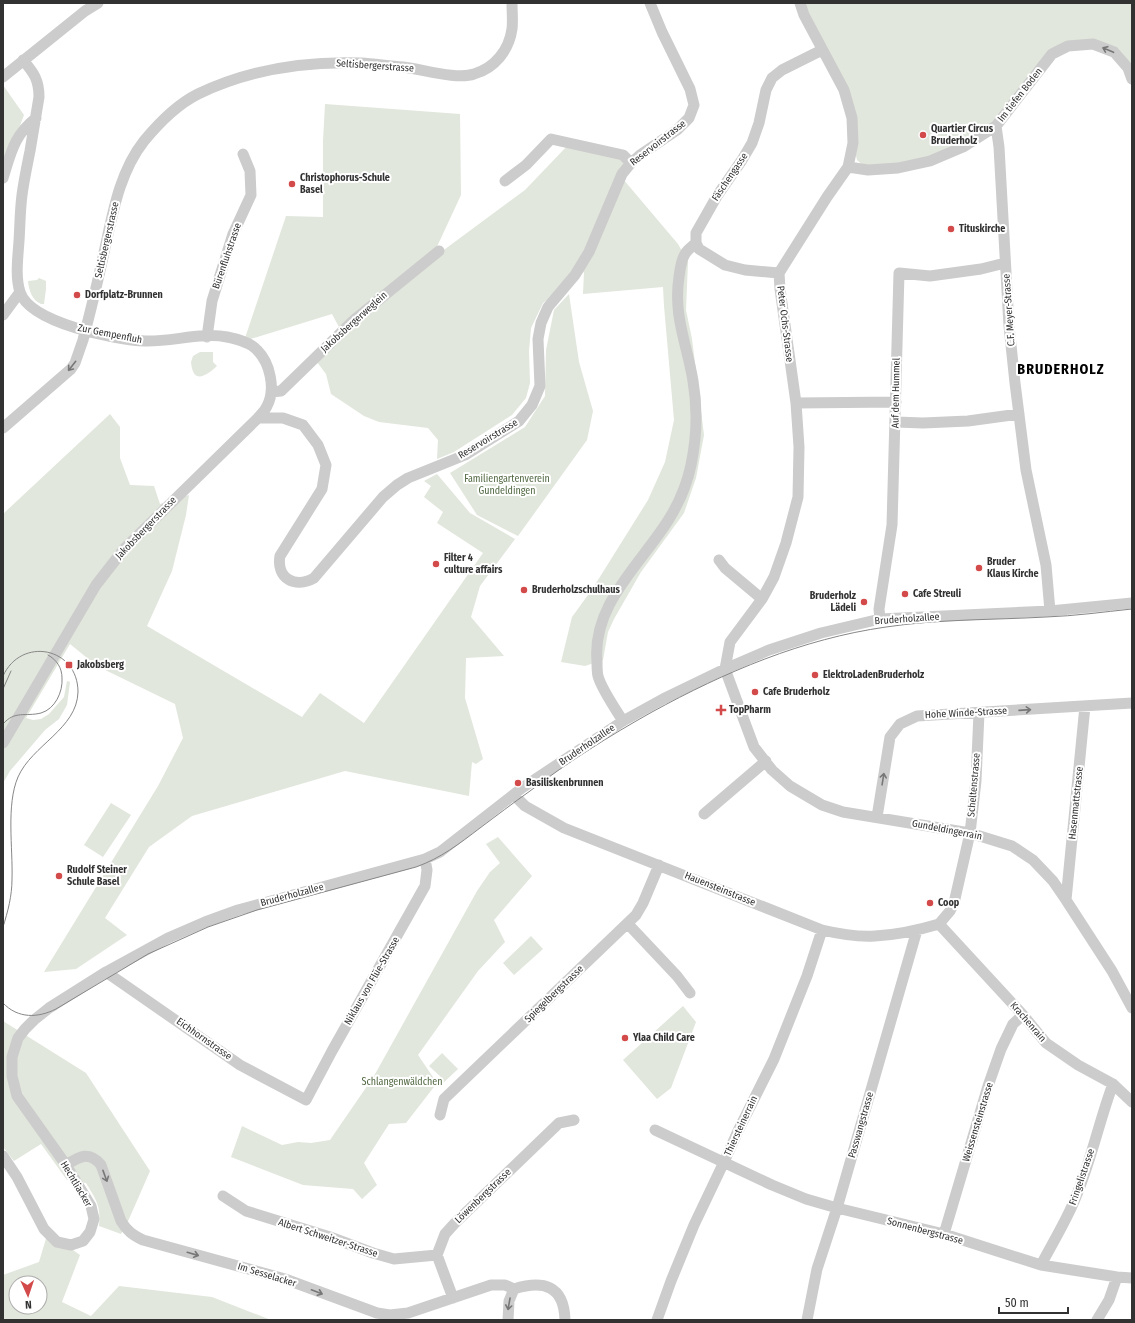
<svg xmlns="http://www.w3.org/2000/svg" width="1135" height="1323" font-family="'Fira Sans Condensed',sans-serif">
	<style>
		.green { fill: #e1e7dc; fill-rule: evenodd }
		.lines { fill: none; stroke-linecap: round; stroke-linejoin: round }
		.minor { stroke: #ccc; stroke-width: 11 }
		.tram { stroke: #878787; stroke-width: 1 }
		.oneway { stroke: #777 }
		.poi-dot { fill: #d34a4a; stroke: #fff; stroke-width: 1.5 }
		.labels { text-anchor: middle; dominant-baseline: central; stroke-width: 4; stroke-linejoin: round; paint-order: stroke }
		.street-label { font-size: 10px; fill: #323232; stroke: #fff }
		.poi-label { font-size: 10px; font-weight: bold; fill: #323232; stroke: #fff; text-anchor: start }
		.park-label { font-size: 10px; fill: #526943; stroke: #fff }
		.district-label { font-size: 14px; font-weight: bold; letter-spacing: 1px; fill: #000; stroke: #fff }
	</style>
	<rect width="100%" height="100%" fill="#fff"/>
	<path class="green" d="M800,3h332v76l-4,-11 -35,-24 -41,10 -56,72 -66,35 -62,9 -11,-10 -4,-17 -1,-25z
		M3,85l21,30 -21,55z
		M325,104l135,10 1,81 -26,56 -95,78 -8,-15 -88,27 42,-125 37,1v-76z
		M570,143l61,20 -8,16 55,65 10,18 -2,48 6,29 12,96 -8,43 -12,35 -43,59 -27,47 -6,13 -5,28 -18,6 -24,-4 11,-45 21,-29 55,-88 17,-38 9,-42 -10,-114 -1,-19 -80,7 1,-22 -41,31 -12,25 -2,23 1,32 -4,15 -14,17 -58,37 -17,7 1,-19 -10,-12 -49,-6 -15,-6 -33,-22 -5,-20 -9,-12 37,-38 79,-66 92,-68z
		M39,278l7,3v8l-2,15h-3c-9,-4 -12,-13 -13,-23l9,-1z
		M569,294l10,68 14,49 -6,29 -69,96 -41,-21 -27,-42 75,-46 20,-31 1,-46 8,-40z
		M200,352h13v10l4,4c-11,10 -24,19 -26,-4l2,-6z
		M110,414l10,13v31l10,27 24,1 6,18 29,-9 -3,20 -14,56 -25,55 155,91 18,-24 44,30 119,-170 -46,-30 6,-11 -19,-15 7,-11 -7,-5 13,-7 33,39 45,26 -35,47 -9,31 33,39 -38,2 -1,40 18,61 -7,5 -4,-2 -3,34 -124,-25 -153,45 -43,31 -44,71 22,17 -51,34 -32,3 114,-186 25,-48 -8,-34 -78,-38 -27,-22 -44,74 7,2 8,-1 8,-5 15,-17 3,-16 3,1 -3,23 -8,14 -14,11 -35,41 -7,12v-269z
		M111,803l20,12 -28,42 -19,-12z
		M498,837l34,39 -38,44 11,22 -27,29 -60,84 19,28 5,-5 -13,-12 13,-13 16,16 -18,17 -3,-3 -31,40 -17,1 -25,39 13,22 -15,14 -9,-10 -50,-4 -72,-28 11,-31 40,19 16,-3 13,1 19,-3 44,-64 103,-185 13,-19 10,-9 -14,-19z
		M531,936l12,13 -29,26 -11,-12z
		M683,1006l13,16 -25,66 -14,11 -34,-39z
		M3,1021l83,52 64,98 -21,48 -8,15 -22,-8c2,-21 -3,-26 -13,-43l-19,-3 -26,-36 -27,17 -11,-14z
		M48,1232l32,23 -18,47 29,14 28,-30 93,11 59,23h-268v-45l36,-13zM16,1283h24v24h-24z"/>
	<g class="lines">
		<path class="minor" d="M800,3l4,12 40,75 8,28 1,25 -5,24 -21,30 -48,76 1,16 16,114 3,44 -1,50 -12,46 -12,34 -12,22 -32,43 -5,27 29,78 18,23 18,16 32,19 21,7 127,21 42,13 21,14 20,21 13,19 46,71 20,37
			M3,77l82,-66 13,-8
			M996,126l3,21 10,179 6,57 11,87 20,95 4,46
			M848,167l20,3 30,-2 32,-7 33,-14 33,-21 56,-72 16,-8 25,-2 21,8 14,16 4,11
			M3,178c8,-25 11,-43 33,-60
			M505,181l21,-16 25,-26 72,16 8,8
			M779,273l-34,-3 -20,-5 -26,-16 -3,-6v-10l21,-37 25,-36 10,-17 7,-20 7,-33 6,-12 10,-8 40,-20
			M3,315l17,-23
			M207,337l5,-36 21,-67 18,-39 -1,-24 -7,-17
			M271,392l10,-1 73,-71 85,-69
			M796,403l100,-1
			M258,418h25l20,7 15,20 8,20 -4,24 -42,67c-4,22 15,33 34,22l69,-81 14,-12 11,-7 57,-23 54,-34 13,-16 8,-19 -2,-47 3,-16 7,-16 27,-32 14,-23 33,-78 9,-11 9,-8 37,-25 12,-12 5,-13 -4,-16 -28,-57 -12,-29
			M896,422l27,1 45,-2 51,-7
			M3,428l68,-59 4,-6 8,-23c7,-27 14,-55 20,-83 9,-39 15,-83 41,-116 14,-17 34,-37 54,-47 50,-24 108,-33 163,-31 14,1 28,3 42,4 19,2 54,13 71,7 21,-6 35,-24 38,-45 1,-8 0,-17 0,-26
			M719,560l6,8 37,31
			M880,619l-1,-10 13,-84 7,-252 31,3 51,-7 24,-6
			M623,721c-7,-11 -22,-33 -25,-45 -1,-4 -1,-10 -1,-15 -5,-57 45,-98 72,-142 10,-16 18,-35 22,-54 6,-29 7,-55 2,-84 -6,-37 -20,-65 -14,-104 1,-7 2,-17 6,-23 2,-4 8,-8 11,-11
			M3,743l93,-158 28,-36 134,-131c3,-4 7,-7 9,-12 9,-17 3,-43 -10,-56 -7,-8 -20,-11 -30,-13 -25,-5 -56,5 -82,4 -29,-1 -115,-18 -125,-49 -5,-16 -2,-35 -1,-51 1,-15 1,-31 3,-46 2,-15 5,-29 8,-44 3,-18 6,-36 9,-54 0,-17 -5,-24 -16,-37
			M514,795l11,11 39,22 258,102c17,4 36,7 53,6 21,-1 44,-6 64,-12
			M704,814l62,-53
			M877,817l13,-80 10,-13 17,-8 215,-13
			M1066,900l19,-194
			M628,924l49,52 13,17
			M939,924l84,91 23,28 32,22 35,19 19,18
			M939,924l11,-13 4,-8 16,-70 6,-52 3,-68
			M106,972l134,93 66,35 26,-49 93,-165 2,-16 -2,-11
			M440,1115l4,-16 192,-184 7,-12 16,-38
			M655,1130l117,55 34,14 31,9 107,26 97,31 76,12 15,1
			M3,1156l14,21 27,52 13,13 14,3 12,-4 7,-9 4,-13 -3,-13 -25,-41 -49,-69 -5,-20v-19l6,-19 7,-9 9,-9 15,-12 57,-36 62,-34 37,-16 33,-12 187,-51 15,-7 82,-64 101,-67 40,-22 62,-30 44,-19 52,-17 59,-14 170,-8 82,-8
			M66,1165c13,-8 23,-15 35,0l20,56c6,10 12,14 22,19l142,39 92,34 13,2 18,-2 83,-28h14l9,4
			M223,1196l23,15 84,26 43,16 21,6 43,-4
			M944,1234l44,-148 13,-37 12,-25 10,-9
			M1041,1265c10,-19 22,-39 31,-59 18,-39 26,-82 41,-122
			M514,1289c29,-9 50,-4 51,31
			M453,1298l-16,-43 8,-21 10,-11 104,-100 15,-3
			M508,1320l1,-19 5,-12
			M657,1320l14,-39 23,-56 30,-63 14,-31 36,-72 33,-83 15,-46
			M807,1320l10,-51 20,-61 80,-278
			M1097,1320l12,-20 8,-23"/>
		<path class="tram" d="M3,676c18,-40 75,-29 75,16 -1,37 -46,53 -60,85 -12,28 -5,71 -6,102 0,17 -4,32 -9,48
			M3,689l8,-18
			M3,724c12,-14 22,-7 38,-11 14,-4 22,-21 21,-35 0,-10 -5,-18 -14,-23
			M3,1003c15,16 35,15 53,6l92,-55 60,-27 49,-17 159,-43c25,-9 43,-23 64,-39 16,-12 33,-25 50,-37 38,-29 79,-55 122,-79 73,-40 150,-73 234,-85 53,-8 107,-7 160,-10 29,-1 57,-5 86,-8"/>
	</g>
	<defs><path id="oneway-shaft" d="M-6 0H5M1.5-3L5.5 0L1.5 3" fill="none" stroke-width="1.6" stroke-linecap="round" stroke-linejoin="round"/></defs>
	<g class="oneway">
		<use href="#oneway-shaft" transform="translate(1108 50) rotate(-157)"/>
		<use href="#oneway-shaft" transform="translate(72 366) rotate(128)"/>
		<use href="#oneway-shaft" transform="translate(1025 710) rotate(-4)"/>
		<use href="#oneway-shaft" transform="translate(883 779) rotate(-81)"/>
		<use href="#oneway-shaft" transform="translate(105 1176) rotate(70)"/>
		<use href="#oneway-shaft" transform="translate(193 1254) rotate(16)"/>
		<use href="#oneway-shaft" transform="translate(317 1292) rotate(21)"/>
		<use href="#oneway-shaft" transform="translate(509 1304) rotate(100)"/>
	</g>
	<g class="poi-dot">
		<circle cx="923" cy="135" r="4"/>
		<circle cx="292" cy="184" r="4"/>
		<circle cx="951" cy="229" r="4"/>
		<circle cx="77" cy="295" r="4"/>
		<circle cx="436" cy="564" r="4"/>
		<circle cx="979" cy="568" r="4"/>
		<circle cx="524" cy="590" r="4"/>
		<circle cx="905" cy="594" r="4"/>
		<circle cx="864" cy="602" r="4"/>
		<rect x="65" y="661" width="8" height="8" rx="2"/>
		<circle cx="815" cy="675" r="4"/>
		<circle cx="755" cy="692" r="4"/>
		<path d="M719 704h4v4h4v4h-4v4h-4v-4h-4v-4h4z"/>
		<circle cx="518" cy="783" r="4"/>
		<circle cx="59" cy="876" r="4"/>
		<circle cx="930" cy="903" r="4"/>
		<circle cx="625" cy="1038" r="4"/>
	</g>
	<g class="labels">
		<g class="street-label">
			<text transform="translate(375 66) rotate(4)">Seltisbergerstrasse</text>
			<text transform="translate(1020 95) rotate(-52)">Im tiefen Boden</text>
			<text transform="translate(658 143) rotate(-38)">Reservoirstrasse</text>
			<text transform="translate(730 177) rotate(-56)">Fäschengasse</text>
			<text transform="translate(107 240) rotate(-77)">Seltisbergerstrasse</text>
			<text transform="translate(227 256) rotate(-71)">Bürenfluhstrasse</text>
			<text transform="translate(1009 310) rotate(-94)">C.F. Meyer-Strasse</text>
			<text transform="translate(354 322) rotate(-42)">Jakobsbergerweglein</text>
			<text transform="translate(785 324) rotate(83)">Peter Ochs-Strasse</text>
			<text transform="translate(110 334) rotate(11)">Zur Gempenfluh</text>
			<text transform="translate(896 393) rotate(-89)">Auf dem Hummel</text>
			<text transform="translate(488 439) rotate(-31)">Reservoirstrasse</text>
			<text transform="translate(146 528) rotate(-46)">Jakobsbergerstrasse</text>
			<text transform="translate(907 619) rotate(-4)">Bruderholzallee</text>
			<text transform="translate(966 713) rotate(-3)">Hohe Winde-Strasse</text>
			<text transform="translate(587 745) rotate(-34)">Bruderholzallee</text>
			<text transform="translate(974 785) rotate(-85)">Scheltenstrasse</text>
			<text transform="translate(1076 803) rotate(-84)">Hasenmattstrasse</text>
			<text transform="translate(947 830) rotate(11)">Gundeldingerrain</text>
			<text transform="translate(720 889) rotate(22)">Hauensteinstrasse</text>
			<text transform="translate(292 895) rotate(-15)">Bruderholzallee</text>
			<text transform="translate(372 981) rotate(-60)">Niklaus von Flüe-Strasse</text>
			<text transform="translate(554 994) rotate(-44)">Spiegelbergstrasse</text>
			<text transform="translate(1028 1022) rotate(49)">Krachenrain</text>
			<text transform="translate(204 1039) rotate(35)">Eichhornstrasse</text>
			<text transform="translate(978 1122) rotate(-73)">Weissensteinstrasse</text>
			<text transform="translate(861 1125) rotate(-74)">Passwangstrasse</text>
			<text transform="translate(741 1126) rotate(-65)">Thiersteinerrain</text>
			<text transform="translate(1082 1177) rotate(-71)">Fringelistrasse</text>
			<text transform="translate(76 1184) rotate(59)">Hechtliacker</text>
			<text transform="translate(483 1196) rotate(-44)">Löwenbergstrasse</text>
			<text transform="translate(925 1231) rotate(15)">Sonnenbergstrasse</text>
			<text transform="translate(328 1238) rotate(18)">Albert Schweitzer-Strasse</text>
			<text transform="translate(267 1275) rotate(17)">Im Sesselacker</text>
		</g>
		<g class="poi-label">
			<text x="931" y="129">Quartier Circus<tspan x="931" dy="12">Bruderholz</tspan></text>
			<text x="300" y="178">Christophorus-Schule<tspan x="300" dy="12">Basel</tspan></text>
			<text x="959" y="229">Tituskirche</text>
			<text x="85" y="295">Dorfplatz-Brunnen</text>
			<text x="444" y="558">Filter 4<tspan x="444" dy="12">culture affairs</tspan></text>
			<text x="987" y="562">Bruder<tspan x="987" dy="12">Klaus Kirche</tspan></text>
			<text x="532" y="590">Bruderholzschulhaus</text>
			<text x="913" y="594">Cafe Streuli</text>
			<text x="856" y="596" text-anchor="end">Bruderholz<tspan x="856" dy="12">Lädeli</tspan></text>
			<text x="77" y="665">Jakobsberg</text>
			<text x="823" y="675">ElektroLadenBruderholz</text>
			<text x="763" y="692">Cafe Bruderholz</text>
			<text x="729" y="710">TopPharm</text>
			<text x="526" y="783">Basiliskenbrunnen</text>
			<text x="67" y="870">Rudolf Steiner<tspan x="67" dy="12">Schule Basel</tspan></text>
			<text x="938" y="903">Coop</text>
			<text x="633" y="1038">Ylaa Child Care</text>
		</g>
		<g class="park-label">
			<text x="507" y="479">Familiengartenverein<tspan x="507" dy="12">Gundeldingen</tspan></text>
			<text x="402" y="1082">Schlangenwäldchen</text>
		</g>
		<g class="district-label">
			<text x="1061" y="369">BRUDERHOLZ</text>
		</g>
	</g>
	<rect width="1135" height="1323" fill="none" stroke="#323232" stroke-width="8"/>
	<g transform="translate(28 1295) rotate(177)"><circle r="19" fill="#ffffff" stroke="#adadad"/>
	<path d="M0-3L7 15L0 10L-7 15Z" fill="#d34a4a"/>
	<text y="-6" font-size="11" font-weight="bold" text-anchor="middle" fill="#323232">N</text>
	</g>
	<path d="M999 1307v6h69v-6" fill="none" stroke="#323232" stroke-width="2"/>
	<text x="1005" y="1307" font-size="12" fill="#323232" stroke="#ffffff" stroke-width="3" paint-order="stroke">50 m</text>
</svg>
